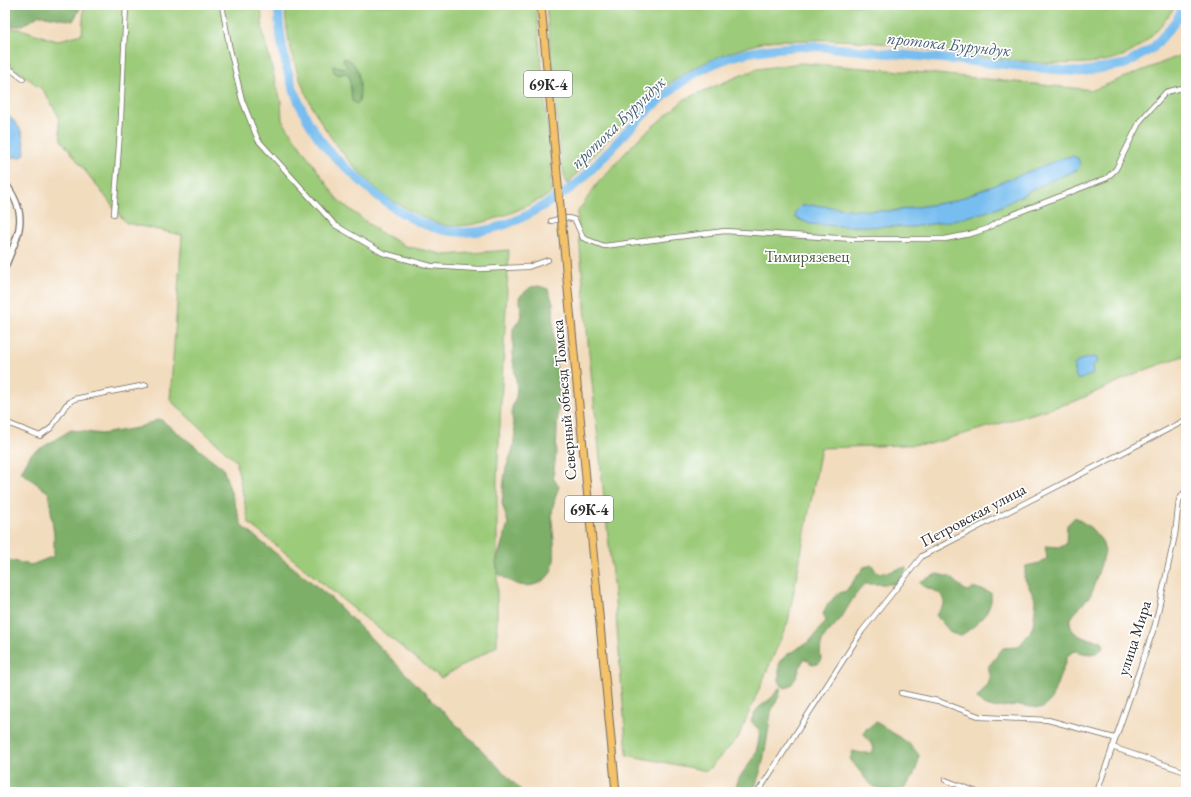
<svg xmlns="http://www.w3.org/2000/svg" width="1191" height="797" font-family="'EB Garamond',serif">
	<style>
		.green { fill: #9ccb79; stroke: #647b52 }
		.forest { fill: #7daf69; stroke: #546d4a }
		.water { fill: #77bdef; stroke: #51748d }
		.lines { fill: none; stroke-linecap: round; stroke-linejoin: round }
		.river { stroke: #77bdef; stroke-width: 9 }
		.minor-casing { stroke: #71695e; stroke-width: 6 }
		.tertiary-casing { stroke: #71695e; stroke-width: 8 }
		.primary-casing { stroke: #71695e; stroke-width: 9 }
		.minor { stroke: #fff; stroke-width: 4.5 }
		.tertiary { stroke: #fff; stroke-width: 5.5 }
		.primary { stroke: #f3c26a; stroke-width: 7 }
		.primary-bridge-casing { stroke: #71695e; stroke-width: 9; stroke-linecap: butt }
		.primary-bridge { stroke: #f3c26a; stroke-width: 7 }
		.labels { text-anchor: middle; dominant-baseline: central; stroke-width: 3.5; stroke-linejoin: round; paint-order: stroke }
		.shield { fill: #fff; stroke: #6b6b6b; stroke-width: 1 }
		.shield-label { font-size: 15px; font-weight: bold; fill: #2b2b2b }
		.park-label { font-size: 16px; fill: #4d5b42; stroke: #fff }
		.street-label { font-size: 16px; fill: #2b2b2b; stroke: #fff }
		.water-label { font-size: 17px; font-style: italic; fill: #465e70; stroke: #fff }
	</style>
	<rect width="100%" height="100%" fill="#fff"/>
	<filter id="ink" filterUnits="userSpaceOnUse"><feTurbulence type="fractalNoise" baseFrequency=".025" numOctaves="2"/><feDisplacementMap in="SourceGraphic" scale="8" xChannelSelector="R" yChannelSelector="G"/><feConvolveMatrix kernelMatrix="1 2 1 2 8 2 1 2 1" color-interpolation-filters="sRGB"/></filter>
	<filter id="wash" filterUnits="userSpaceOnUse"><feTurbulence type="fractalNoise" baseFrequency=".012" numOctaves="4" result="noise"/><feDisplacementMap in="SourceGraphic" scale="16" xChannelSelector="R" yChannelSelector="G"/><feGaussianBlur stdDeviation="0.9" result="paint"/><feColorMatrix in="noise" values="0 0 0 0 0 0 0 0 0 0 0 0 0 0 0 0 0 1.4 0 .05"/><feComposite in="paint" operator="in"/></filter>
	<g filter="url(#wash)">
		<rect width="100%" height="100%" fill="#f2dcbe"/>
		<path class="green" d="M84,5h177l2,29 18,68 1,18 56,80 40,31 27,15 41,9 63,-5 -12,230v166l-56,32 -81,-64 -111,-91 -13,-62 -66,-61 12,-165 -56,-12 -65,-83 -3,-25 -15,-25 -38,-29v-34l19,3 32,11 26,-7z
			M285,5h251l15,158v31c-32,16 -65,33 -101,32 -12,0 -34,-12 -45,-18 -7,-5 -16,-8 -23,-14 -55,-48 -95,-115 -97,-189z
			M546,5h630c-10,16 -33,43 -51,50 -24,10 -55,9 -81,8 -80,-4 -159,-26 -239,-23 -13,1 -29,-1 -41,2 -21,6 -49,15 -68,25 -45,24 -96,79 -129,118l-6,-23z
			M1186,42v313l-49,18 -61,28 -146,43 -109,4 -33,174 -50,116 -31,33 -80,-16 -12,-152 -26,-250 -12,-140 20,-29 40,-44 48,-41 49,-21 23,-9 44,-6 126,10 166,17 86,-34z"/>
		<path class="forest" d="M5,5h77l-9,16 -33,-6 -19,11h-16z
			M344,58c18,5 17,29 15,44l-3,2 -4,-3 -3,-26 -5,-2 -5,2 -5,-3 -1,-6 12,2 2,-2 -4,-5z
			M539,286l9,3 5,14 1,48 5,34 -3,69 -3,24 6,8c-3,9 -6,18 -7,27 -1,24 14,64 -19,72 -13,3 -25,-4 -34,-11l-3,-11 12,-40 -6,-20 2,-23 2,-12 7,-19 2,-16 -3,-16v-10l4,-10 1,-11 -4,-25v-32l9,-13 -3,-19 12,-10z
			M160,419l63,49 19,58 89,72 192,194h-518v-233l26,6 23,-9v-20l-5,-43 -28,-21 10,-18 40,-24 30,4 36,-6z
			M1075,517l16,11 11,13 3,11 -14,42 -21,25c-1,18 17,20 32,22l2,5c-8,11 -16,8 -29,5l-7,4 -17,45 -8,8c-8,0 -17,-2 -25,-3 -14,0 -32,9 -41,-7 9,-12 17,-15 11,-31l15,-19 15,-1 11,-13 4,-8 3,-25 -12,-24 2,-11 14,-3 7,-5 -2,-12 16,1 5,-3 1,-19z
			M872,565l5,8 12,-1 17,-5 1,3 -11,14h-31c-10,10 -16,21 -23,33 -11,15 -25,20 -21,42l-3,5 -6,1 -4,-5 -4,-1c-7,12 -5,18 -15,28l-4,1 -6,-5v-21l9,-8 22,-13 16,-20 -3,-7 3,-7 11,-13 9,-3 18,-24z
			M937,574l13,3 16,14 10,-3 15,5c3,19 -17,34 -31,43l-9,-3 -15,-18 8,-11v-6c-7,-9 -18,-8 -25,-16z
			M780,687c2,9 -7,17 -9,26 -4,26 -7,54 -18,79h-16c-3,-14 10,-22 16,-34 4,-7 7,-20 6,-28l-8,-9c5,-14 8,-13 19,-22 4,-3 6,-8 10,-12z
			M876,722l34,22 9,11c-1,15 -8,26 -18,37 -33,0 -32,-11 -51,-33l3,-8 8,2h10l3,-5 -10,-14 2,-5z"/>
		<path class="water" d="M5,111c16,18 18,18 20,43l-3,3h-10l-7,-7z
			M1072,156l6,2 2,7 -3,5 -29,12 -52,27 -40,11 -43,7 -78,-1 -25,-2 -14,-6 -1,-6 6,-6 14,-1 41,5 37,1 61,-10 109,-43z
			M1093,357l4,1 1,4 -6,3 1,9 -15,6 -4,-8v-7l6,-5z"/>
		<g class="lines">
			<path class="river" d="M278,5c2,52 16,105 51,146 8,9 18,17 26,25 60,57 112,77 186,31 14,-8 28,-16 40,-27 34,-34 65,-73 105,-101 40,-27 80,-31 126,-33l268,26 46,-8 27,-16 22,-26 10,-17"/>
		</g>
	</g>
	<g filter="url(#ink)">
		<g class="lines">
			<g class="minor-casing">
				<path id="minor" d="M222,5l7,40 13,55 16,40 77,85 48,28 48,13 48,3 49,-2 20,-7
					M5,65l18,14
					M114,214l7,-96 5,-113
					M551,221c8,-2 16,-5 24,-1l8,18 21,8 121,-15 129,8h91l25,-5 16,-5 23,-13 98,-38 9,-9 24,-48 26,-29 20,-5
					M5,422l35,14 11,-8 15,-23 8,-6 72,-14
					M901,693l37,8 43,16 67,3 66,18
					M1112,747l74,25
					M945,780l32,12
					M758,792l104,-161 60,-75 264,-136
					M1097,792l58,-167 20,-90 4,-35 7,-10"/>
			</g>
			<g class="tertiary-casing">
				<path id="tertiary" d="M5,183c25,34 14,49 0,84"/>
			</g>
			<g class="primary-casing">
				<path id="primary" d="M541,5l15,158
					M562,227l54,565"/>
			</g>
			<use href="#minor" class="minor"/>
			<use href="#tertiary" class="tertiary"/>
			<use href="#primary" class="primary"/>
			<g class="primary-bridge-casing">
				<path id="primary-bridge" d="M556,163l6,64"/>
			</g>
			<use href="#primary-bridge" class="primary-bridge"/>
		</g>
	</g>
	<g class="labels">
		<g class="shield">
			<rect x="524" y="71" width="48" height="26" rx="3"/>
			<rect x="565" y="496" width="48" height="26" rx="3"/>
		</g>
		<g class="shield-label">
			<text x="548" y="84">69К-4</text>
			<text x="589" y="509">69К-4</text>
		</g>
		<g class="park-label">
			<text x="807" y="256">Тимирязевец</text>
		</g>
		<g class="street-label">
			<text transform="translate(564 400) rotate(-95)">Северный объезд Томска</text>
			<text transform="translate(973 515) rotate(-28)">Петровская улица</text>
			<text transform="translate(1134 638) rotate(-72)">улица Мира</text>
		</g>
		<g class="water-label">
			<text transform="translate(949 44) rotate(6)">протока Бурундук</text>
			<text transform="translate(618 122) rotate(-44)">протока Бурундук</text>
		</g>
	</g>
	<rect width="1191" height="797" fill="none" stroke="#fff" stroke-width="20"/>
</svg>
